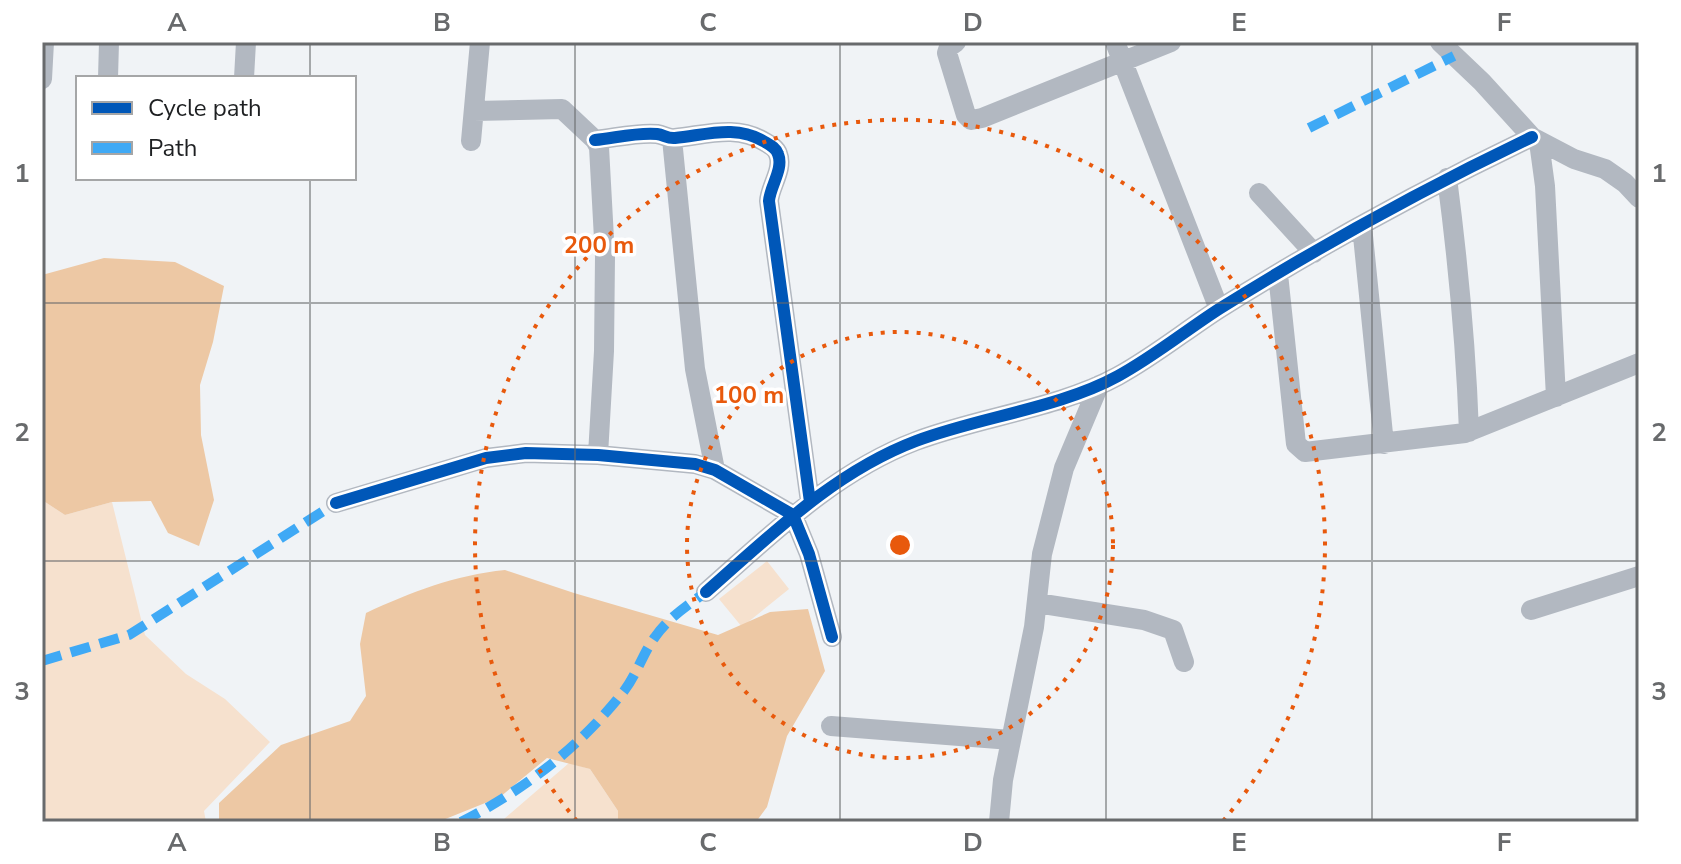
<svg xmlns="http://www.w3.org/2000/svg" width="1681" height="864" font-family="'Nunito Sans',sans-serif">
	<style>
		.green { fill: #f6e1ce }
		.forest { fill: #edc8a4 }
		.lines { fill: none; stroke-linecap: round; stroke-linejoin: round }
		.minor { stroke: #b2b8c1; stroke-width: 20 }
		.quiet { stroke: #3fa9f5; stroke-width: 10; stroke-dasharray: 20 10; stroke-linecap: butt }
		.cycleway-casing { stroke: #fff; stroke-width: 17 }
		.cycleway { stroke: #0057b8; stroke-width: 12 }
		.grid { fill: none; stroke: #686a6c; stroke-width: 2; stroke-opacity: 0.55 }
		.ring { fill: none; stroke: #e8590c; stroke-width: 4; stroke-dasharray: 4 8 }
		.centre { fill: #e8590c; stroke: #fff; stroke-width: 4 }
		.ring-label { font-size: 24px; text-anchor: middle; font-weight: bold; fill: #e8590c; stroke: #fff; stroke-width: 7; stroke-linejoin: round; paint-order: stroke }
		.neatline { fill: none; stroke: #686a6c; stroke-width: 3 }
		.grid-label { font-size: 26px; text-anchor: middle; font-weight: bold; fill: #686a6c }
	</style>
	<rect width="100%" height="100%" fill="#f0f3f6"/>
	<path class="green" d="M42,500l23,15 47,-13 33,133 41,39 39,25 45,43 -66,69 2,11h-164z
		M767,561l22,28 -47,38 -23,-28z
		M569,763l21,6 28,42v11h-122l8,-3z"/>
	<path class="forest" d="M104,258l71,4 49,24 -11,56 -13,43 1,50 13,65 -15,46 -31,-13 -17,-32 -39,1 -47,13 -23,-15v-225z
		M505,570l69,23 144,42 52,-23 38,-3 17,62 -38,65 -20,71 -11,15h-138v-11l-28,-42 -43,-11 -47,39 -62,25h-219v-19l62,-58 69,-24 16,-25 -6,-52 6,-31c45,-21 89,-38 139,-43z"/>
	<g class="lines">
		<path class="minor" d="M956,42l-7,5 -2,6 19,62 5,5 11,-2 189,-76
			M1115,42l104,267
			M1440,42l42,40 50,55 42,22 31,10 20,14 14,15
			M108,78l1,-36
			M244,78l2,-36
			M42,79l2,-37
			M474,111l88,-2 33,31 4,7 6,110 -1,94 -6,104
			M672,139l23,230 20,101
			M595,140c20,-2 43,-8 62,-6 7,1 11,5 18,4 31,-3 61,-14 90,4 5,3 11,6 13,12 6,15 -8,32 -9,47l41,301
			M471,141l9,-99
			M1539,142l6,44 11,211
			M1447,178c11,84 19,169 22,254
			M1259,193l55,60
			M1362,226l22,218
			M1278,274l18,170 9,8 160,-19 174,-70
			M336,503l150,-45 40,-5 72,2 97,9 20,6 78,45 16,39 23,83
			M706,592c65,-57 128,-120 210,-151 63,-24 144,-33 202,-65 35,-19 67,-45 101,-67 101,-63 206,-121 313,-172
			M1037,603l107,17 29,10 11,32
			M1531,610l108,-34
			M831,726l180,14
			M999,822l4,-42 31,-153 8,-73 22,-86 35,-83"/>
		<path class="quiet" d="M1309,128l145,-72
			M42,661l87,-26 207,-132
			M461,822c63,-32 119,-75 163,-131 13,-17 19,-38 31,-54 13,-19 33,-32 51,-45"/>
		<g class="cycleway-casing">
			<path id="cycleway" d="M595,140c20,-2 43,-8 62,-6 7,1 11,5 18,4 31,-3 61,-14 90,4 5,3 11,6 13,12 6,15 -8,32 -9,47l41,301
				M336,503l150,-45 40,-5 72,2 97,9 20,6 78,45 16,39 23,83
				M706,592c65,-57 128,-120 210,-151 63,-24 144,-33 202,-65 35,-19 67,-45 101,-67 101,-63 206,-121 313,-172"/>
		</g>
		<use href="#cycleway" class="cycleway"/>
	</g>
	<path class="grid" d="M310,42v36M575,42v780M840,42v780M1106,42v780M1372,42v780M310,178v644M42,303h1597M42,561h1597"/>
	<g class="ring">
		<circle cx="900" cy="545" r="213"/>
		<path d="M577 821A425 425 0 1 1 1223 821"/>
	</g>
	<circle cx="900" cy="545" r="12" class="centre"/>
	<g class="ring-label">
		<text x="599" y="253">200 m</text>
		<text x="749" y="403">100 m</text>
	</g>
	<rect width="1681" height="864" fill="none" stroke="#ffffff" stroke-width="88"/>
	<rect x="76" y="76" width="280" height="104" fill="#ffffff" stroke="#a5a6a7" stroke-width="2"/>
	<rect x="92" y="102" width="40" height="12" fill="#0057b8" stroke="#a5a6a7" stroke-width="2"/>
	<text x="148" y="116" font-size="24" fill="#1e2022">Cycle path</text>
	<rect x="92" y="142" width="40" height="12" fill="#3fa9f5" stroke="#a5a6a7" stroke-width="2"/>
	<text x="148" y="156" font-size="24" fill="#1e2022">Path</text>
	<rect x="44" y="44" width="1593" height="776" class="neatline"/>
	<g class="grid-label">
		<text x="177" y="31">A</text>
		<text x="442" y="31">B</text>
		<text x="708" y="31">C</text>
		<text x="973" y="31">D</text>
		<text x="1239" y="31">E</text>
		<text x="1504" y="31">F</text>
		<text x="22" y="182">1</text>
		<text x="1659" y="182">1</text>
		<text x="22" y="441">2</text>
		<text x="1659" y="441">2</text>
		<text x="22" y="700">3</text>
		<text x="1659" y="700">3</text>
		<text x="177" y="851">A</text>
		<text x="442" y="851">B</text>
		<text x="708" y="851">C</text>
		<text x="973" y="851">D</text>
		<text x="1239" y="851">E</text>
		<text x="1504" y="851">F</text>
	</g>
</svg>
